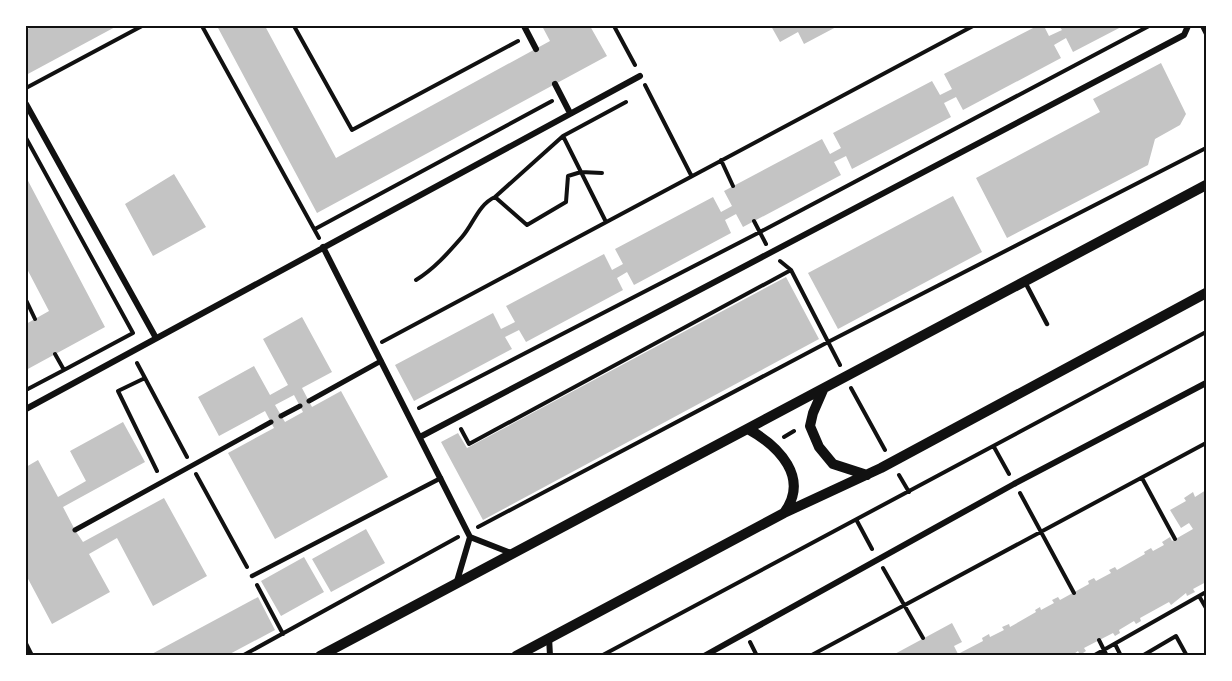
<svg xmlns="http://www.w3.org/2000/svg" width="1232" height="681" font-family="Overpass,sans-serif">
	<style>
		.building { fill: #c4c4c4; fill-rule: evenodd }
		.lines { fill: none; stroke-linecap: round; stroke-linejoin: round }
		.path { stroke: #111; stroke-width: 4 }
		.service { stroke: #111; stroke-width: 4.5 }
		.pedestrian { stroke: #111; stroke-width: 5 }
		.minor { stroke: #111; stroke-width: 6 }
		.tertiary { stroke: #111; stroke-width: 10 }
		.neatline { fill: none; stroke: #111; stroke-width: 2 }
	</style>
	<rect width="100%" height="100%" fill="#fff"/>
	<path class="building" d="M33,26h84l-91,49v-45z
		M217,26h48l71,132 214,-117 -8,-15h48l17,30 -290,157z
		M771,26h67l-34,18 -6,-12 -18,10z
		M1037,26h7l5,10 13,-6 -3,-4h64l-50,26 -7,-14 -12,7 7,13 -98,52 -7,-13 -12,6 7,14 -99,52 -6,-13 -12,6 7,13 -98,52 -7,-13 -11,6 6,13 -97,52 -7,-13 -10,6 6,12 -97,52 -7,-12 -14,7 7,12 -98,52 -19,-36 98,-52 8,16 14,-7 -9,-16 98,-52 8,16 11,-6 -8,-15 98,-52 8,15 11,-6 -8,-15 98,-52 8,15 11,-6 -8,-15 99,-52 8,14 12,-6 -8,-15z
		M1161,63l25,51 -6,11 -25,14 -7,26 -141,73 -31,-60 124,-66 -7,-13z
		M174,174l32,53 -53,29 -28,-52z
		M26,177l79,150 -79,43v-46l23,-13 -23,-44z
		M953,196l29,56 -144,77 -30,-56z
		M786,277l33,62 -336,181 -42,-78 17,-9 9,15z
		M302,317l30,55 -30,16 10,19 29,-16 47,86 -113,62 -47,-86 46,-25 -9,-17 -46,25 -21,-39 56,-31 16,29 18,-10 -25,-46zM294,395l9,17 -18,10 -10,-17z
		M123,422l22,40 -82,45 12,23 8,12 81,-44 43,78 -54,30 -36,-68 -28,16 21,38 -58,32 -26,-49v-108l12,-7 20,37 28,-16 -16,-30z
		M1206,490v92l-13,7 2,3 -8,4 -1,-3 -15,12 -2,-3 -29,16 1,3 -5,3 -2,-3 -15,9 1,3 -5,3 -2,-3 -29,15 2,3 -6,4 -2,-4 -7,5h-180l61,-33 10,19 -8,4 4,8 25,-13 -1,-3 7,-4 1,3 14,-7 -2,-3 7,-3 1,3 26,-15 -1,-2 5,-3 1,3 13,-7 -2,-3 6,-3 2,3 29,-16 -1,-3 6,-3 2,3 15,-8 -2,-3 6,-3 2,3 28,-16 -1,-2 7,-4 2,3 11,-6 -2,-3 8,-5 2,4 21,-12 -4,-6 -8,5 -11,-18 16,-9 -2,-3 9,-6 2,5z
		M366,529l19,34 -54,29 -19,-33z
		M304,557l20,35 -43,24 -20,-35z
		M258,597l17,33 -49,26h-78z"/>
	<g class="lines">
		<path class="path" d="M202,26l117,212
			M294,26l58,104 166,-89
			M614,26l21,39
			M1202,26l4,8
			M645,85l46,90
			M26,88l116,-62
			M563,136l43,86
			M26,138l107,195 -69,37 -9,-16
			M721,160l12,26
			M495,197l32,28 39,-23 2,-26 13,-4 21,1
			M754,221l12,23
			M315,229l237,-128
			M780,261l11,9 49,95
			M416,280c18,-11 32,-27 46,-43 12,-14 16,-32 33,-40l68,-61 63,-34
			M26,300l9,19
			M382,342l591,-316
			M137,363l50,94
			M145,378l-27,13 39,80
			M851,388l34,62
			M26,390l38,-20
			M419,408l341,-176 389,-206
			M461,429l8,15 322,-174
			M784,437l10,-6
			M994,447l15,27
			M196,474l51,93
			M899,475l10,17
			M1142,478l33,61
			M1020,493l54,100
			M857,521l15,28
			M478,527l352,-186 376,-193
			M883,568l40,70
			M257,585l26,49
			M1199,596l7,12
			M1099,640l8,16
			M750,642l7,14
			M1115,644l6,12
			M242,656l216,-119
			M601,656l605,-324
			M810,656l396,-213
			M1093,656l113,-64
			M1142,656l34,-20 11,20"/>
		<path class="service" d="M1025,282l22,42
			M252,576l189,-98
			M26,644l6,12"/>
		<path class="pedestrian" d="M309,401l72,-40
			M281,416l19,-10
			M75,530l196,-108"/>
		<path class="minor" d="M524,26l12,23
			M555,84l15,29
			M26,104l130,234
			M323,247l147,290 -13,44
			M26,409l614,-333
			M420,437l764,-402 4,-9
			M470,537l41,16
			M549,637l1,19
			M704,656l310,-172 192,-101"/>
		<path class="tertiary" d="M823,390l-10,23 -3,13 9,21 14,17 34,11
			M748,429c31,17 62,49 36,84
			M320,656l886,-471
			M516,656l268,-143 97,-45 325,-175"/>
	</g>
	<rect width="1232" height="681" fill="none" stroke="#ffffff" stroke-width="54"/>
	<rect x="27" y="27" width="1178" height="627" class="neatline"/>
</svg>
